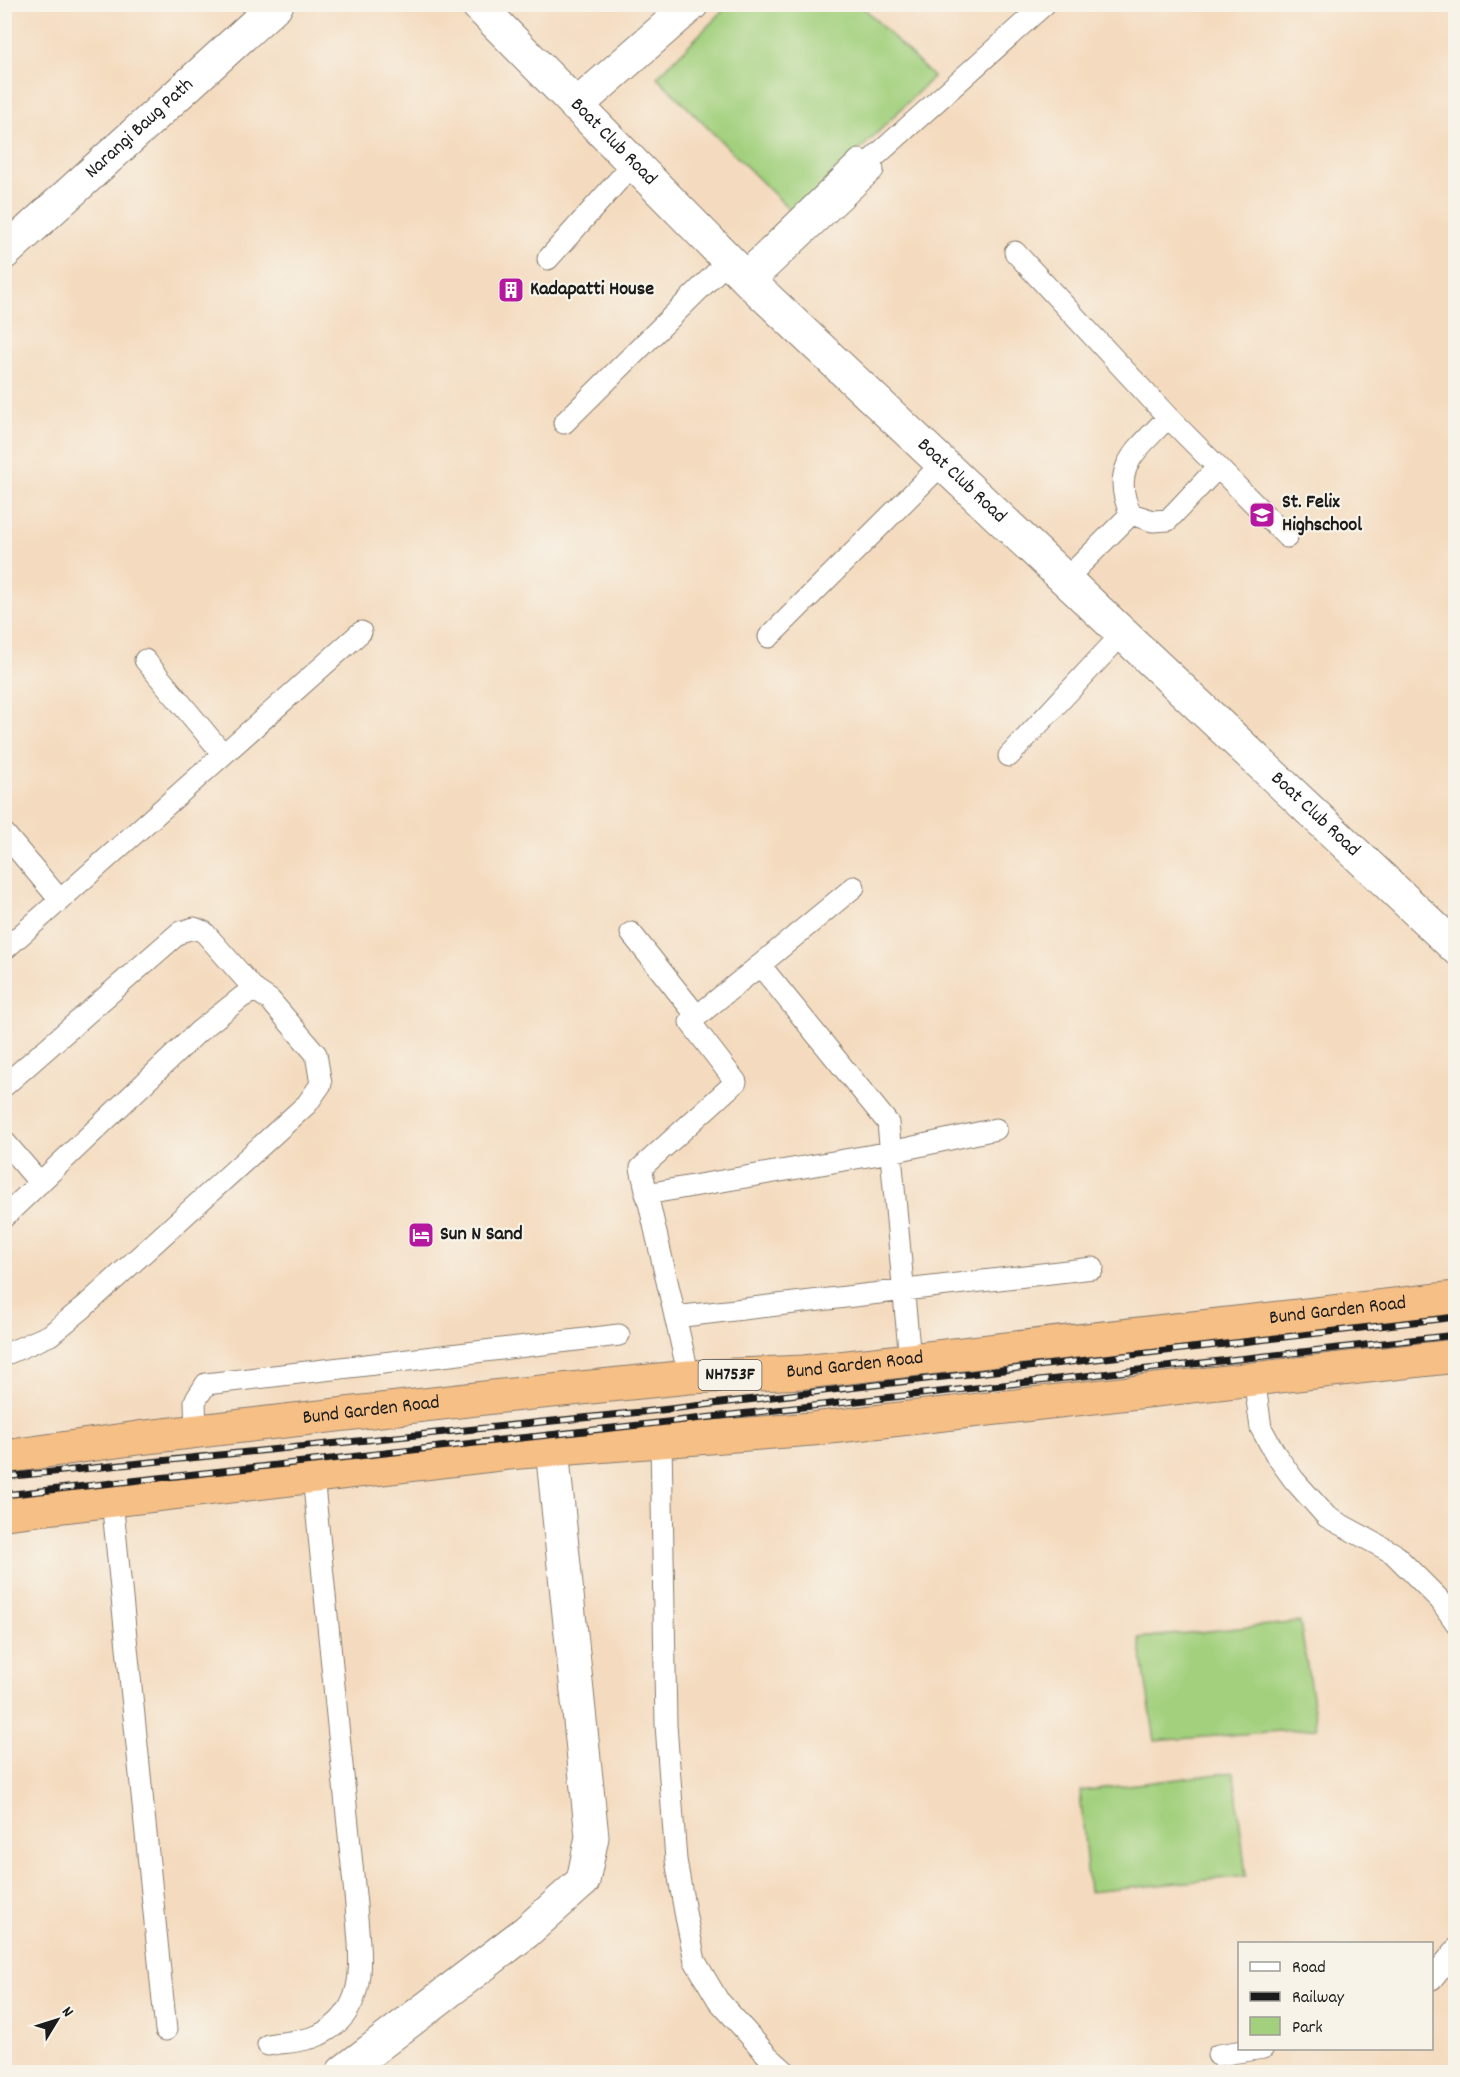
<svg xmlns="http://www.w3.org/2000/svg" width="1460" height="2077" font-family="Dekko,sans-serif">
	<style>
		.green { fill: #a2d07d; stroke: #5f764c; stroke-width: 1.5 }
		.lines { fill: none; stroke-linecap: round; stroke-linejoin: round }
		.service-casing { stroke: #887c6e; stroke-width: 23 }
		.minor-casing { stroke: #887c6e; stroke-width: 35 }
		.trunk-casing { stroke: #887c6e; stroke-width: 35 }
		.service { stroke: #fff; stroke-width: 21 }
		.minor { stroke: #fff; stroke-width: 33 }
		.trunk { stroke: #f5bf86; stroke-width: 33 }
		.rail-casing { stroke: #1c1c1c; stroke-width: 7 }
		.rail { stroke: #f7f3e8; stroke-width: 4.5; stroke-dasharray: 14; stroke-linecap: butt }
		.labels { text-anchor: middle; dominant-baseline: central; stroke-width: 4.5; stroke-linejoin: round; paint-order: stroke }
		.shield { fill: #f7f3e8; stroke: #5e5c59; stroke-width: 1.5 }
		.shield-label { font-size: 18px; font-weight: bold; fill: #1c1c1c }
		.street-label { font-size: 20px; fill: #1c1c1c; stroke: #f7f3e8 }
		.poi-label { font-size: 20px; font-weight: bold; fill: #1c1c1c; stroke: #f7f3e8; text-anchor: start }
	</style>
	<rect width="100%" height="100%" fill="#f7f3e8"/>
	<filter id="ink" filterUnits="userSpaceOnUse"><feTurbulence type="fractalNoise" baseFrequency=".0167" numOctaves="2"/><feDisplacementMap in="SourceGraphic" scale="12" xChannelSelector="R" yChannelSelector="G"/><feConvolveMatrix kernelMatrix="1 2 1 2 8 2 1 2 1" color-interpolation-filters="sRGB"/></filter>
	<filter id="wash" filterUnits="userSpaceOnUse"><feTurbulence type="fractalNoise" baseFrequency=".008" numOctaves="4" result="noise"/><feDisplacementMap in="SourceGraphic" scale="24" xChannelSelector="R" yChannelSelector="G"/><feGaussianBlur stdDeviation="1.35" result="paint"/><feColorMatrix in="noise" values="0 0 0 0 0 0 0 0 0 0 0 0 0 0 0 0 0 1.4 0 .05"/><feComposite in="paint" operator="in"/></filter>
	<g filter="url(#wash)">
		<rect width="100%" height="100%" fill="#f4dbbf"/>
		<path class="green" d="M860,4l73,73 -138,138 -138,-138 72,-72z
			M1300,1622l17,106 -162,13 -16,-103z
			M1234,1772l12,104 -157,16 -9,-101z"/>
	</g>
	<g filter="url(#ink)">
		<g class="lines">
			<g class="service-casing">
				<path id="service" d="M868,163l177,-159
					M1015,252l153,165c-29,32 -60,50 -37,97l-65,65
					M548,259l85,-95
					M742,274l117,-114 9,3 5,7 -121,114
					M1168,417l119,120
					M564,423l165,-163
					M1131,514l22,7 15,-1 50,-53
					M769,637l174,-174
					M145,660l78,94
					M1009,756l114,-123
					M4,833l56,67
					M631,933l66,83
					M4,950l357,-318
					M760,965l94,-78
					M4,1086l176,-154 14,-4 10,4 51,58 15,10 46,54 5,30 -14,20 -224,204 -33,27 -46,20
					M4,1141l36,42
					M646,1194l245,-42 105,-23
					M4,1217l194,-185 44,-35 13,-7
					M675,1317l418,-49
					M689,1377l-48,-209 95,-86 -46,-60 70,-57 128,158 22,237
					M1254,1378l7,50 15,27 18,25 33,37 66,36 47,47 16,23
					M196,1432l-1,-31 11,-17 413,-49
					M661,1441l5,284 10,135 9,52 10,49 23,39 49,55 19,17
					M112,1500l54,530
					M1432,1979l24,-30
					M268,2045c15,-3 37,-3 51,-10 53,-25 40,-82 37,-130l-43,-429
					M1218,2055l45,-7"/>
			</g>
			<g class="minor-casing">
				<g id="minor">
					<path id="s1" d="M477,4l275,280 704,664"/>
					<path d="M576,106l116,-102"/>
					<path id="s2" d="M4,253l273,-249"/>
					<path d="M343,2072l183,-140 57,-51 9,-44 -40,-388"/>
				</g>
			</g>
			<g class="trunk-casing">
				<g id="trunk">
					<path id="s3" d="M4,1457l134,-19 364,-42 187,-19 115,-5 652,-74"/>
					<path d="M4,1513l504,-60 304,-24 644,-73"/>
				</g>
			</g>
			<use href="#service" class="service"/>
			<use href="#minor" class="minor"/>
			<use href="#trunk" class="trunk"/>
			<g class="rail-casing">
				<path id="rail" d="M4,1477l657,-67 795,-93
					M4,1495l1452,-160"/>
			</g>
			<use href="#rail" class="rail"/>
		</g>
	</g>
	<defs>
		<g id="building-square" transform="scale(1.35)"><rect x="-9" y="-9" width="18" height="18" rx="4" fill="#b5179e" stroke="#f7f3e8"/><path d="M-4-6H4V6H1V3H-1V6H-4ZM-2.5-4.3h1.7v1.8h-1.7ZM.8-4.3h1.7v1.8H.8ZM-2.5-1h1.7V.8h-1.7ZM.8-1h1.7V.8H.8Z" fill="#fff"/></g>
		<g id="school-square" transform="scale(1.35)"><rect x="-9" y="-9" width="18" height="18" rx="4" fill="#b5179e" stroke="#f7f3e8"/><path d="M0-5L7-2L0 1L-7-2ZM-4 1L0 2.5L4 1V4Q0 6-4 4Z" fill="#fff"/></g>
		<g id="hotel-square" transform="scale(1.35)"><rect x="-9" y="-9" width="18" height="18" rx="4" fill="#b5179e" stroke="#f7f3e8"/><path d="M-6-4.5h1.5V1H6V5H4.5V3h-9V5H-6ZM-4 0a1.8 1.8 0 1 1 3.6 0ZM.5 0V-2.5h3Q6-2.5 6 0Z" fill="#fff"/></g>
	</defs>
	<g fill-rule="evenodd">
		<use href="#building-square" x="511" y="290"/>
		<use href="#school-square" x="1262" y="515"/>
		<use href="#hotel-square" x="421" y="1235"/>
	</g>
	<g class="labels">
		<rect class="shield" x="698.5" y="1360" width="63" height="30" rx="4.5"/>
		<g class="shield-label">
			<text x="730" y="1375">NH753F</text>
		</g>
		<g class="street-label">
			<text stroke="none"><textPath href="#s2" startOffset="184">Narangi Baug Path</textPath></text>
			<text stroke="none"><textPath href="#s1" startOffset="194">Boat Club Road</textPath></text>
			<text stroke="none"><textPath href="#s1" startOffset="680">Boat Club Road</textPath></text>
			<text stroke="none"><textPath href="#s1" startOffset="1166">Boat Club Road</textPath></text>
			<text stroke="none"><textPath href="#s3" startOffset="1342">Bund Garden Road</textPath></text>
			<text stroke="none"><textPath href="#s3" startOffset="856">Bund Garden Road</textPath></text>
			<text stroke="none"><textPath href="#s3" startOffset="370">Bund Garden Road</textPath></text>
		</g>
		<g class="poi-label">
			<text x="530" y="290">Kadapatti House</text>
			<text x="1282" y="503">St. Felix<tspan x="1282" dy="23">Highschool</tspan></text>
			<text x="440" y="1235">Sun N Sand</text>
		</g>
	</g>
	<rect width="1460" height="2077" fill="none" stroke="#f7f3e8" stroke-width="24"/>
	<rect x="1238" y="1942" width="195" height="108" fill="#f7f3e8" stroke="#9f9d96" stroke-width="1.5"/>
	<rect x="1250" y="1962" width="30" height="9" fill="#ffffff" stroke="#9f9d96" stroke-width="1.5"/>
	<text x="1292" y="1972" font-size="18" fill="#1c1c1c">Road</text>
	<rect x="1250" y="1992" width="30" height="9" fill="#1c1c1c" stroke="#9f9d96" stroke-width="1.5"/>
	<text x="1292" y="2002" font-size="18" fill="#1c1c1c">Railway</text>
	<rect x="1250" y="2017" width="30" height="18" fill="#a2d07d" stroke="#9f9d96" stroke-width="1.5"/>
	<text x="1292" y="2032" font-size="18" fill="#1c1c1c">Park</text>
	<g transform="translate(57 2020) rotate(52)" stroke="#f7f3e8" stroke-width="4.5" paint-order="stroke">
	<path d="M0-4.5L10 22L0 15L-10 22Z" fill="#1c1c1c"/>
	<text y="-9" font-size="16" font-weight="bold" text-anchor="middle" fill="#1c1c1c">N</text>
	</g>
</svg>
